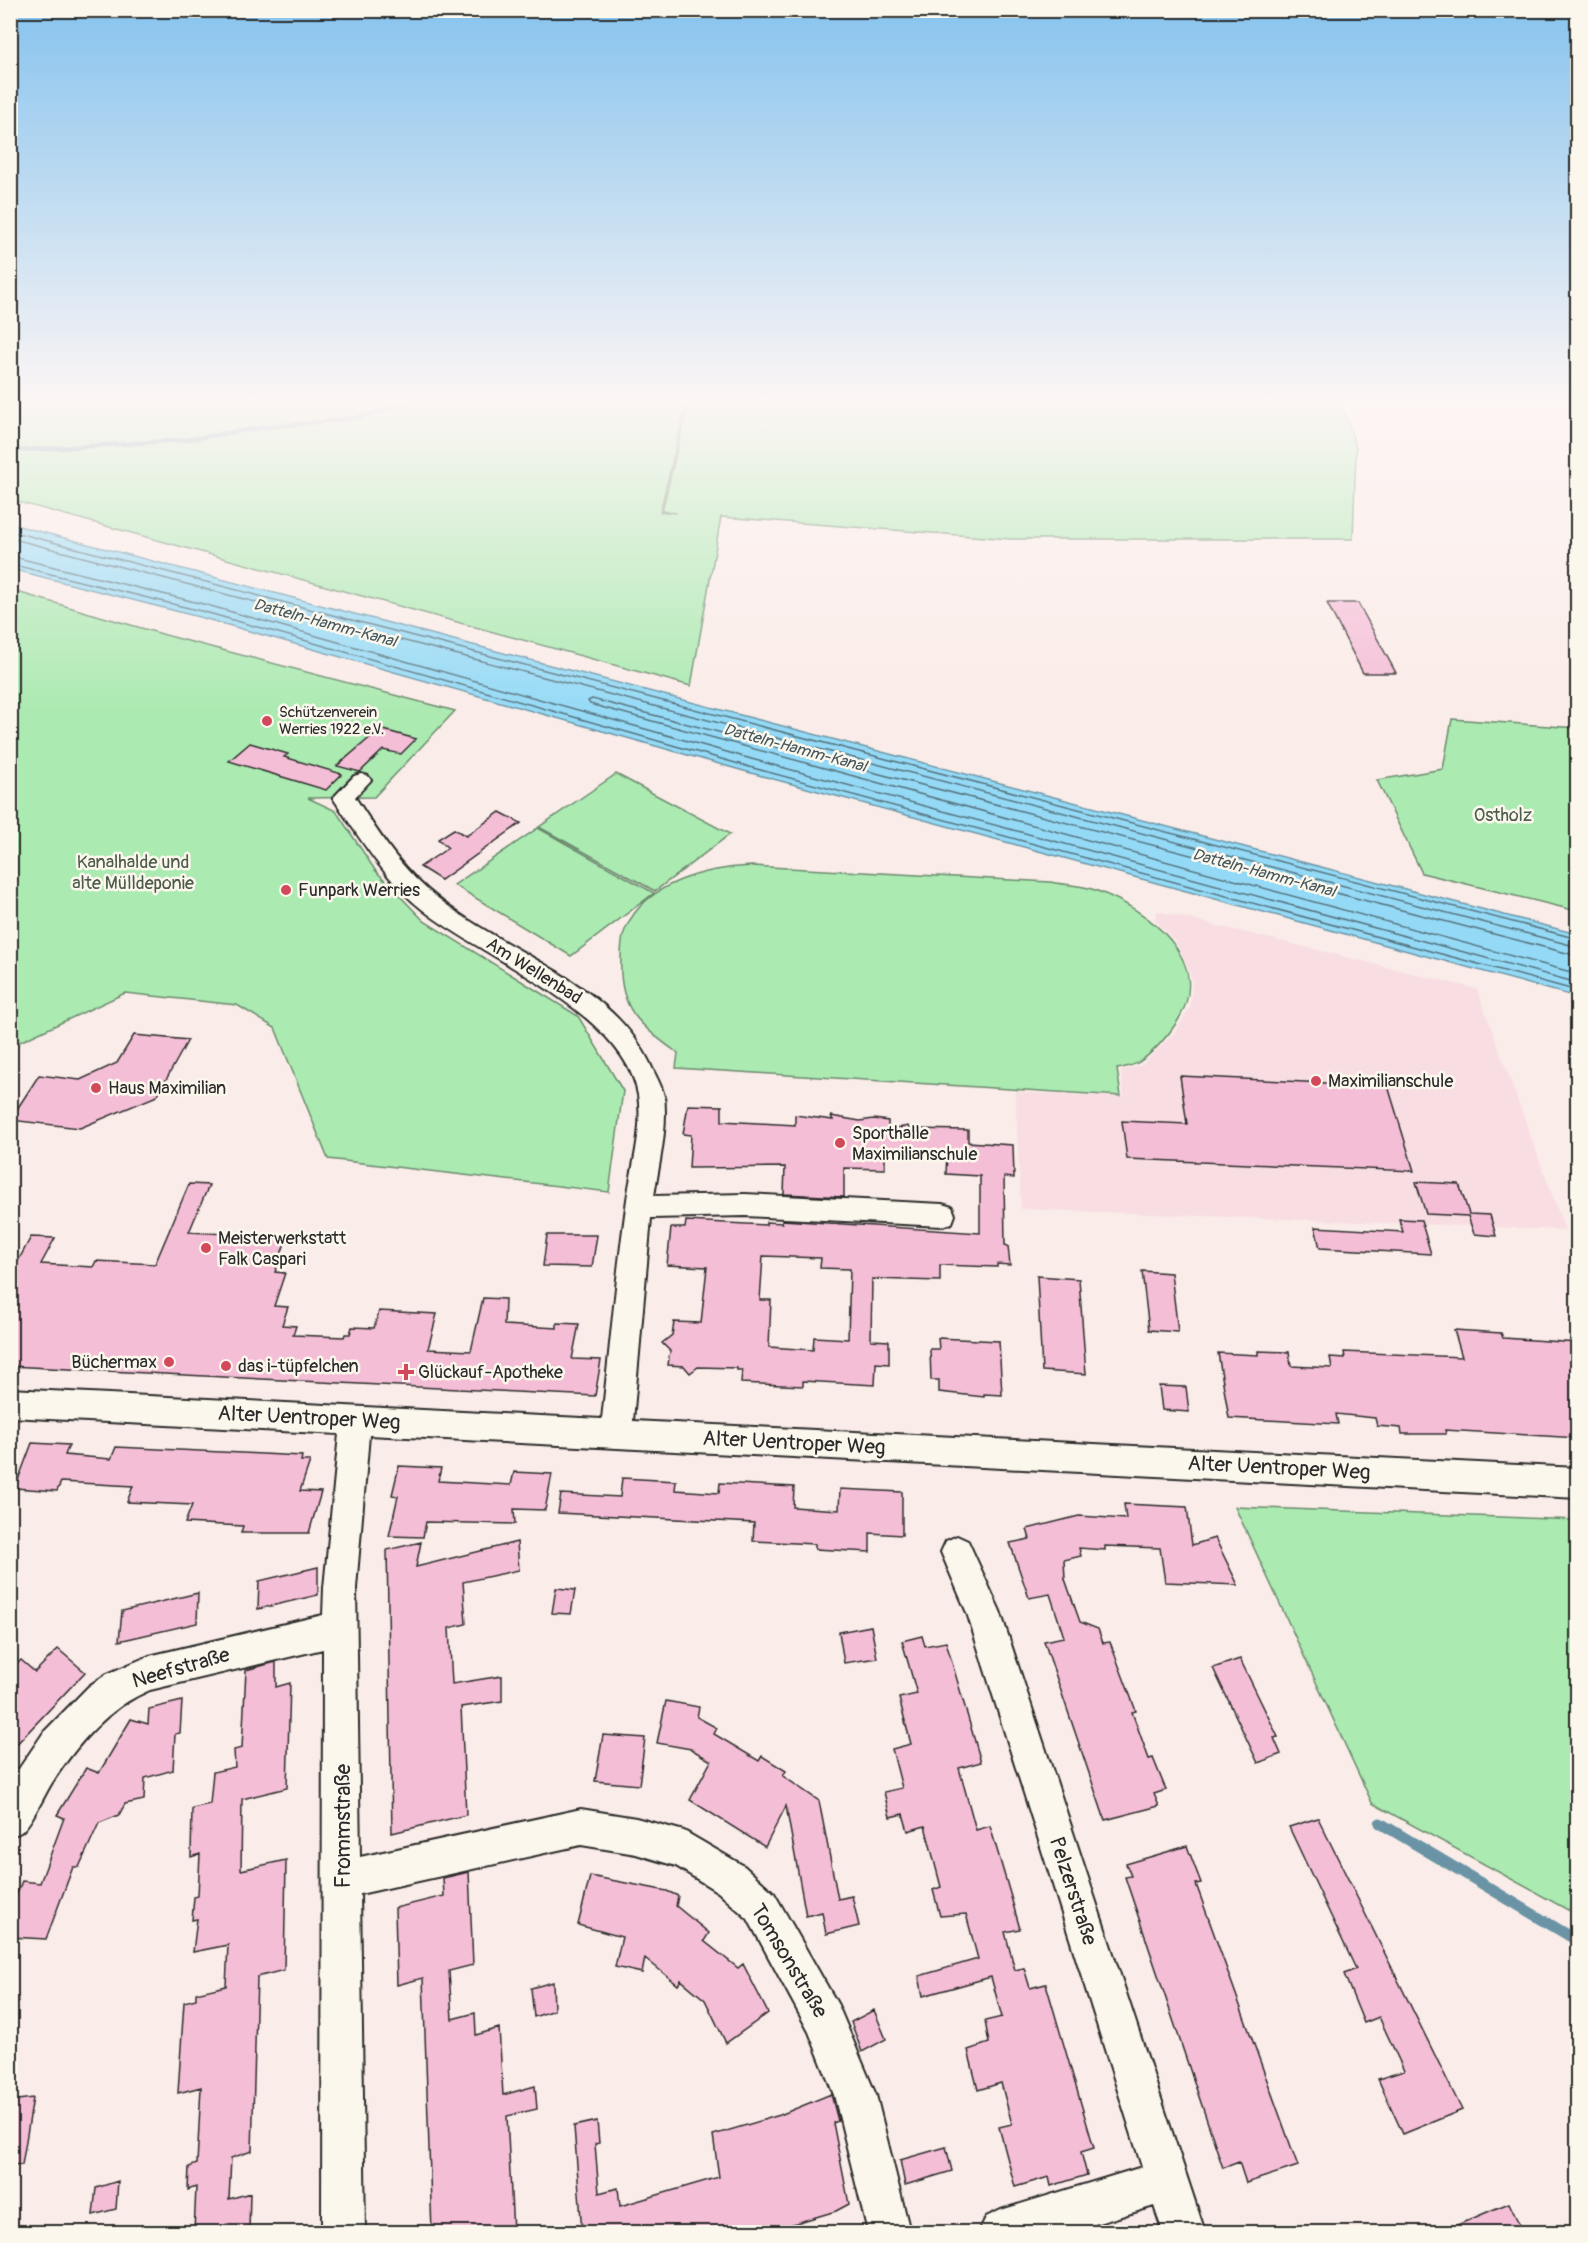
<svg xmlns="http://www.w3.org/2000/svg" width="1588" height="2243" font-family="Pangolin,sans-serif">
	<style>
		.built { fill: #f8dee3 }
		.green { fill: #abeab1; stroke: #6b8a6e; stroke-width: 1.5 }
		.water { fill: #94daf6; stroke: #6a94a5; stroke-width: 1.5 }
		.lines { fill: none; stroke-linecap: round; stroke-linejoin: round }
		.shore { stroke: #55717c; stroke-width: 1.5 }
		.stream-far1 { stroke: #6a94a5; stroke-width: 4.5 }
		.stream { stroke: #6a94a5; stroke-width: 11 }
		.building { fill: #f5bed7; stroke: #2b2b2b; stroke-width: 1.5; fill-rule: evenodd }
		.minor-casing { stroke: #2b2b2b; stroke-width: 4 }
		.minor { fill: #fbf7ec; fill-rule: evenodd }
		.poi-dot { fill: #d1495b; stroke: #fbf7ec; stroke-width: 2 }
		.labels { text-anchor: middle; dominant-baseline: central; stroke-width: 5; stroke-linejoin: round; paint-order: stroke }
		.far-poi-label { font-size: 15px; fill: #2b2b2b; stroke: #fbf7ec; text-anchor: start }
		.far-water-label { font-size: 16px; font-style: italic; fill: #45575e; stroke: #fbf7ec }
		.park-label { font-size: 18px; fill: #4b5b4c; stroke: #fbf7ec }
		.poi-label { font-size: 18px; fill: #2b2b2b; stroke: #fbf7ec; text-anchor: start }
		.street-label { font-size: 18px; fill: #2b2b2b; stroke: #fbf7ec }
		.near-street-label { font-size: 21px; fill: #2b2b2b; stroke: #fbf7ec }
	</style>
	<rect width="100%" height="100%" fill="#faece8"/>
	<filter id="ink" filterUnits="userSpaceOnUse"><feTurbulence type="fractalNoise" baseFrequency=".0167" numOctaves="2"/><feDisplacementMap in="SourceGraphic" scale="12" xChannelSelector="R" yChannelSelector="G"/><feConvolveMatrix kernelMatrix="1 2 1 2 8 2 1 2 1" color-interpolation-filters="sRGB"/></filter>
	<g filter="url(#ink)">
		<path class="built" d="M1157,911l320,78 88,241 -544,-21 -6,-117 109,5 -3,-27 21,-5 32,-32 16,-25 2,-26 -6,-19 -11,-21 -20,-22z"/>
		<path class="green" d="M687,401l-27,111 17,1 -15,-2 27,-110h652l15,47 -3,91h-342l-290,-22 -30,169 -680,-186v-99z
			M10,590l159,46 286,75 -81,86 -66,1 28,13 39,59 49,51 154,95 45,75 -14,101 -281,-33 -53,-131 -38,-23 -112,-12 -114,53z
			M1452,719l125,9v183l-155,-38 -45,-93 66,-11z
			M616,774l114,60 -75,57 -116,-64z
			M538,828l116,65 -83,63 -117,-71z
			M752,866l298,16c14,3 32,3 45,8 53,19 121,71 82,132 -9,14 -24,31 -38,40 -5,4 -15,5 -22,7l4,27 -445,-28 2,-15c-16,-11 -34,-24 -45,-40 -10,-15 -13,-35 -12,-53 0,-10 0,-23 5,-32 20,-46 81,-60 126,-62z
			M1235,1507l342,13v395l-205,-112z"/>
		<path class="water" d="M11,524l1566,410v63l-826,-224 -548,-155 -192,-49z"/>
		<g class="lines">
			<path class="shore" d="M10,531l1568,408
				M10,538l1568,409
				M10,556l197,49 548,155 823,223
				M10,564l195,48 548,156 825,223
				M1578,956l-986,-257 -4,2 2,3 988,270"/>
			<path class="stream-far1" d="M10,451l175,-11 74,-12 96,-10 65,-17"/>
			<path class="stream" d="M1380,1823l198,118"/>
		</g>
		<path class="building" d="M1327,603h31l38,70h-33z
			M380,729l36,10 -15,15 -18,-4 -23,22 -23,-6z
			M250,743l38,11 -4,3 58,17 -16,16 -97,-29z
			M500,812l21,11 -80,57 -21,-13 28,-19 -10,-9 16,-10 12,7z
			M134,1035l54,5 -31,56 -77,32 -70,-8 29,-45 41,5 37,-17z
			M1180,1076l208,10 26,85 -287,-12 -5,-38 65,3z
			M688,1105l34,1v15l73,4v-10l38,5 -2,-4 29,5 14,-2 14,2v9l20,-4 1,3 59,1v12l45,3 1,33 -10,-1 1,68 3,1 2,19 -13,-1v3l-57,-2v16l-68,-2 -1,61 18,1v23l-13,-1 -1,22 -72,-4v5l-62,-3 1,-13h-5v-2l-39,-1 -8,6 -6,-7 -16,-1 2,-14 -8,-8 10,-8 2,-13 27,1 6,-56 -40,-2 4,-37h14l1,-7 80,4v-3l16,1v-3l198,13v-57l-34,-2 1,-21 -62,-4v20l-41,-1v29l-60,-3 1,-27 -96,1 2,-33 -8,-1zM763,1256l58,2 -1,10 30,1 -2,70 -34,-2 -1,13 -44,-3 2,-47h-11z
			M1416,1182l43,2 10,30 21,1 6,21 -22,-2 -6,-18 -42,-2z
			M189,1184l20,1 -20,47 98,5 -12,35 10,1 -11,33 14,1 -6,18 14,1 -3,9 51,2 1,-3h5l2,-7 22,1 5,-17 58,3 -9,35 43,2 12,-53 22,1 -1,26 53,3v-5l22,1 -7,35 29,1 -6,36 -585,-30v-105h8l13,-24 24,1 -14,26 52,3 3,-6 59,3z
			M1399,1219l22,1 10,34 -111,-6 -5,-21 88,5z
			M547,1235h50l-5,32 -49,-1z
			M1142,1271l29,2 7,59 -29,-2z
			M1037,1276l42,3 7,95 -44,-3z
			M1454,1330l47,3 2,5 75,5v95l-133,-8 1,4h-44l-1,-6 -24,-2 -2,-8 -39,-4 2,10 -109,-6 -11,-65 40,2v-4l31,1 2,14 41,2 -2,-11 15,1 -1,-6 118,5z
			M938,1338l61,3 3,54 -18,-1v3l-45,-5v-12h-8l-1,-31h9z
			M1159,1386l27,1 3,25 -27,-2z
			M32,1443l37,2 -4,10 46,4 5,-12 186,9 -1,5h9l-10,30 21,1 -12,41h-68l2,-7 -58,-3 7,-18 -65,-3 6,-16 -72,-4 -4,9 -42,-3z
			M399,1466l42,2 -3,13 73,4 3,-13 38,2 -7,36 -31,-1 1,15 -89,-2 -3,15 -34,-1 9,-40 -6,-1z
			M622,1478l54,3 -1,9 44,3 1,-10 74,4 -1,20 46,3 1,-21 62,3v43l-32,-2v19l-55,-3v-5l-62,-3 1,-18 -196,-10 3,-19 59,3z
			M1124,1504l63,3 5,38 23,-7 23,47 -73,-3 -5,-34 -55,-2v4l-26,-2 2,8 -17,4 1,19 15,43 18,7 5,14 7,-1 26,69 -4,1 17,47 4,-1 13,32 -12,4 5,12 -54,14 -61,-179 20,-4 -14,-43 -21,4 -19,-55 20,-4 -3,-10 52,-13 47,3z
			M421,1542l-5,25 101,-25 2,28 -56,12 3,42 -17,4 3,56 50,-8v25l-41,6 5,108 -74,18 -5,-283z
			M318,1567v28l-60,14 1,-28z
			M556,1588l19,2 -4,24 -19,-1z
			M198,1593l-1,30 -78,18 3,-30z
			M871,1626l6,32 -33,5 -5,-31z
			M922,1636l3,10 21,-4 35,120 -22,6 17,62 14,-4 21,71 9,32 -15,3 10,38 9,-2 6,20 16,-4 48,164 -13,4 6,23 -36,11 -2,-9 -34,10 -16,-60 13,-3 -11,-41 -23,7 -10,-40 21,-7 -4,-22 17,-4 -11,-40 -68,19 -4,-20 59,-17 -12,-45 -26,2 -7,-26 8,-3 -16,-61 -17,5 -5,-17 -13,3 -6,-25 18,-4 -10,-39 19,-5 -12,-46 18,-4 -15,-53z
			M58,1649l27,23 -75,79v-81l11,-10 14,12z
			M1240,1659l38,78 -4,1 7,16 -23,9 -45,-95z
			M276,1662v25l14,-4 -3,105 -45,11 -1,71 45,-10 -2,110 -27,7 -5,174 -21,7 -2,41 21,-6 -1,39h-55l2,-45 -8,3 1,-23 8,-3 4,-77 -23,6 6,-91 12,-3v-6l30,-7 2,-41 -35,7 4,-33 -5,1 2,-23 4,-1 2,-42 -9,3 1,-49 18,-4 3,-32 22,-5 -1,-17 8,-2 4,-78z
			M182,1701l-2,32 -5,1 -2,36 -28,8 -1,22 -19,4 -6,11 -20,8 -20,44h-6l-27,72 -36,-2v-26l12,-30 18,2 24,-65 -7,-3 29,-47 13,5 32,-54 17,5 1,-15z
			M666,1701l33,6 -2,10 20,11 -3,6 45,27 3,-5 24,15 -3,5 36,25 19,98 14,-3 7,30 -33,8 -4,-22 -16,4 -20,-110 -21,41 -75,-47 21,-39 -20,-12 -34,-6z
			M603,1735l42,3 -6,47 -44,-4z
			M1318,1818l144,292 -59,24 -25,-55 26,-8 -25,-54 -15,6 -20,-49 12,-5 -67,-142z
			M1187,1846l14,37 -5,1 102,282 -52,17 -7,-21 -16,6 -98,-291 6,-1 -5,-12z
			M469,1872l4,93 -24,6 3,48 23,-6 1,22 23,-7 4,67 32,-9 2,23 -30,7 6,116h-81l-9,-254 -26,7 -2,-77 49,-12 -1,-18z
			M590,1876l77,15 11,5 -2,10 33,27 -5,8 34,27 5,-4 25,49 -42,30 -21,-43 -24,-20 -3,5 -33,-27 -3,15 -27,-6 7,-30 -44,-12z
			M553,1982l1,28 -20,7 -3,-29z
			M874,2010l12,29 -24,13 -11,-30z
			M831,2094l7,27 -5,2 16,81 -13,7 -70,21h-184l-8,-106 23,-5 2,22 -4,1 4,49 19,-5 2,18 99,-29 -6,-42 67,-20z
			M33,2098l-11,67 -12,-1v-63z
			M946,2147l6,24 -47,14 -5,-25z
			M118,2181l-2,28 -23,6 3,-27z
			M1509,2203l14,29h-82l51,-22z"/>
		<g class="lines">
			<g class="minor-casing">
				<path id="minor" d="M361,774l7,2 3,4 -16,17c26,40 46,73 84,102 70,56 176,83 214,171 4,8 9,17 11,26 4,32 -5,68 -10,100l91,-2 197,10 10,3 3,8 -3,8 -10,3 -197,-10 -94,2 -18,203 945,47v30l-1209,-63 -13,153 4,269 221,-48 55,9 48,13 60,35 30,27 64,112 38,90 34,137h-42l-34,-137 -25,-63 -61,-113 -30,-27 -42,-26 -40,-12 -55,-9 -221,49 5,338h-43l1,-583 -173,41c-41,17 -71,52 -95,88 -9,13 -22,43 -32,52 -2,3 -9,5 -13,6v-54l34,-50 45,-46 18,-12 42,-18 174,-41 1,-27 15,-154 -329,-17v-28l592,30c8,-71 14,-142 24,-212 4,-35 18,-76 12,-112 -13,-82 -155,-137 -215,-185 -38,-30 -64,-73 -90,-112l21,-22z
					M957,1536l11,5 32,70 205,621h-42l-9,-26 -85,26h-90l7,-15 15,-7 141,-43 -175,-554 -26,-61 5,-11z"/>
			</g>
			<use href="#minor" class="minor"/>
		</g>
	</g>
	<linearGradient id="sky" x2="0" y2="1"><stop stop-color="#86c3ee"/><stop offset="0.56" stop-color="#fdf6f5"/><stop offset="1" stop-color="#fdf6f5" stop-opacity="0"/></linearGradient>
	<rect width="1588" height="716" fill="url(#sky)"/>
	<g class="poi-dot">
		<circle cx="267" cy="721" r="6"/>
		<circle cx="286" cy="890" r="6"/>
		<circle cx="1316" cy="1081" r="6"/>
		<circle cx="96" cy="1088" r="6"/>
		<circle cx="840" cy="1143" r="6"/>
		<circle cx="206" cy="1248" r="6"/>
		<circle cx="169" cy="1362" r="6"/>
		<circle cx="226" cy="1366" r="6"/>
		<path d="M403 1363h6v6h6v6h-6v6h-6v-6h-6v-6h6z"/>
	</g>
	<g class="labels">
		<g class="far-poi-label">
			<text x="279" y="712">Schützenverein<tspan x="279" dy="17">Werries 1922 e.V.</tspan></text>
		</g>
		<g class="far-water-label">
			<text transform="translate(325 623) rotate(15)">Datteln-Hamm-Kanal</text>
			<text transform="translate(795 748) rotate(15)">Datteln-Hamm-Kanal</text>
			<text transform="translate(1264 873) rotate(15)">Datteln-Hamm-Kanal</text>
		</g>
		<g class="park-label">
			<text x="1503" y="815">Ostholz</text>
			<text x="133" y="862">Kanalhalde und<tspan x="133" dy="21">alte Mülldeponie</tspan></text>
		</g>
		<g class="poi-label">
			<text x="298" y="890">Funpark Werries</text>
			<text x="1328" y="1081">Maximilianschule</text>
			<text x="108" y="1088">Haus Maximilian</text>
			<text x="852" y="1133">Sporthalle<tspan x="852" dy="21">Maximilianschule</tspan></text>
			<text x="218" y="1238">Meisterwerkstatt<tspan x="218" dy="21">Falk Caspari</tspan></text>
			<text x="157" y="1362" text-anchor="end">Büchermax</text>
			<text x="238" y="1366">das i-tüpfelchen</text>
			<text x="418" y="1372">Glückauf-Apotheke</text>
		</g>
		<g class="street-label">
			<text transform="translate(534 971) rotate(32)">Am Wellenbad</text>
		</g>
		<g class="near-street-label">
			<text transform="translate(309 1418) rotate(3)">Alter Uentroper Weg</text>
			<text transform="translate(794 1443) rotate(3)">Alter Uentroper Weg</text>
			<text transform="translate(1279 1468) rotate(3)">Alter Uentroper Weg</text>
			<text transform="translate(181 1668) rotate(-16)">Neefstraße</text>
			<text transform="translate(343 1826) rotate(-90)">Frommstraße</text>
			<text transform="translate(1073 1891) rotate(72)">Pelzerstraße</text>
			<text transform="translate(789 1961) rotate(59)">Tomsonstraße</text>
		</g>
	</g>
	<rect width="1588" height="2243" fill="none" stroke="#fbf7ec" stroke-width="36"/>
	<rect x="18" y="18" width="1552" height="2207" fill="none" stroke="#2b2b2b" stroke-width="2" filter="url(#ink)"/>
</svg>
